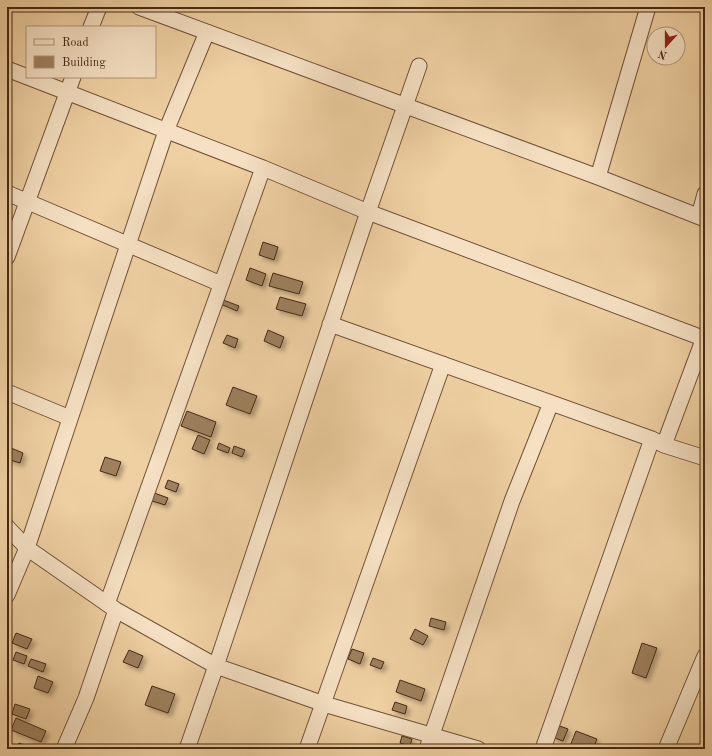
<svg xmlns="http://www.w3.org/2000/svg" width="712" height="756" font-family="'Old Standard TT',serif">
	<style>
		.building { fill: #9e805e; stroke: #462915; filter: url(#shadow) }
		.lines { fill: none; stroke-linecap: round; stroke-linejoin: round }
		.street-casing { stroke: #705338; stroke-width: 17 }
		.street { stroke: #f5e0c3; stroke-width: 15 }
	</style>
	<defs>
		<filter id="shadow"><feDropShadow dx="3.5" dy="3.5" stdDeviation="2" flood-color="#0004"/></filter>
	</defs>
	<rect width="100%" height="100%" fill="#efd0a2"/>
	<filter id="stains"><feTurbulence type="fractalNoise" baseFrequency=".005" numOctaves="4"/><feColorMatrix values="0 0 0 0 .2 0 0 0 0 .09 0 0 0 0 .02 0 0 0 .5 -.17"/></filter>
	<radialGradient id="worn" r=".72"><stop offset=".6" stop-color="#630" stop-opacity="0"/><stop offset="1" stop-color="#630" stop-opacity=".3"/></radialGradient>
	<path class="building" d="M263,242l15,5 -4,13 -15,-5z
		M250,268l16,6 -4,12 -16,-6z
		M273,273l30,9 -4,12 -30,-8z
		M280,297l26,7 -4,12 -26,-7z
		M218,298l21,8 -2,5 -21,-9z
		M268,330l16,7 -4,11 -16,-7z
		M227,335l11,4 -3,9 -12,-5z
		M233,387l24,9 -7,18 -24,-9z
		M187,411l29,11 -5,15 -30,-11z
		M198,435l12,5 -6,14 -12,-5z
		M219,443l11,5 -2,5 -11,-4z
		M234,446l11,4 -3,7 -10,-4z
		M11,448l12,5 -3,10 -13,-4z
		M105,457l16,5 -5,14 -16,-5z
		M168,480l11,4 -3,8 -11,-4z
		M149,491l19,7 -3,7 -19,-6z
		M431,618l15,4 -2,8 -15,-4z
		M415,629l13,7 -5,9 -13,-6z
		M16,633l16,6 -5,10 -15,-6z
		M642,643l15,5 -11,30 -14,-5z
		M352,649l12,4 -4,11 -12,-5z
		M129,650l14,6 -5,12 -15,-6z
		M16,652l11,4 -3,8 -11,-4z
		M373,658l11,4 -3,7 -11,-4z
		M31,659l15,5 -3,8 -15,-6z
		M38,676l15,6 -5,11 -14,-5z
		M400,680l25,9 -4,12 -25,-9z
		M152,686l23,8 -7,19 -23,-8z
		M395,702l12,4 -2,8 -13,-4z
		M15,704l15,5 -4,10 -14,-5z
		M16,718l30,13 -5,11 -30,-12z
		M557,725l11,4 -5,12 -11,-4z
		M576,731l21,8 -4,10h-15l-8,-3z
		M402,736l10,3 -2,7 -10,-3z
		M19,743l15,6h-18z"/>
	<g class="lines">
		<g class="street-casing">
			<path id="street" d="M139,7l459,170 107,42
				M91,27l8,-20
				M7,69l256,99 105,44 337,127
				M598,177l50,-170
				M7,193l214,91
				M699,216l6,-22
				M7,257l66,-180
				M330,324l322,115 12,6 41,13
				M7,392l63,26
				M664,445l41,-110
				M7,527l20,21 89,62 100,56 108,38 154,45
				M7,595l20,-47 139,-417 41,-99
				M107,604l156,-436
				M64,749l22,-51 30,-88
				M187,749l29,-83 152,-454 51,-146
				M307,749l136,-385
				M427,749l85,-248 39,-98
				M543,749l109,-310
				M666,749l39,-93"/>
		</g>
		<use href="#street" class="street"/>
	</g>
	<rect width="712" height="756" fill="none" stroke="#efd0a2" stroke-width="24"/>
	<rect x="8" y="8" width="696" height="740" fill="none" stroke="#462915" stroke-width="2"/>
	<rect x="12" y="12" width="688" height="732" fill="none" stroke="#462915"/>
	<rect x="26" y="26" width="130" height="52" fill="#f5e0c3" stroke="#af977d"/>
	<rect x="34" y="39" width="20" height="6" fill="#f5e0c3" stroke="#af977d"/>
	<text x="62" y="46" font-size="12" fill="#462915">Road</text>
	<rect x="34" y="56" width="20" height="12" fill="#9e805e" stroke="#af977d"/>
	<text x="62" y="66" font-size="12" fill="#462915">Building</text>
	<g transform="translate(666 46) rotate(201)"><circle r="19" fill="#f5e0c3" stroke="#af977d"/>
	<path d="M0-3L7 15L0 10L-7 15Z" fill="#8f2418"/>
	<text y="-6" font-size="11" font-weight="bold" text-anchor="middle" fill="#462915">N</text>
	</g>
	<rect width="100%" height="100%" filter="url(#stains)"/>
	<rect width="100%" height="100%" fill="url(#worn)"/>
</svg>
